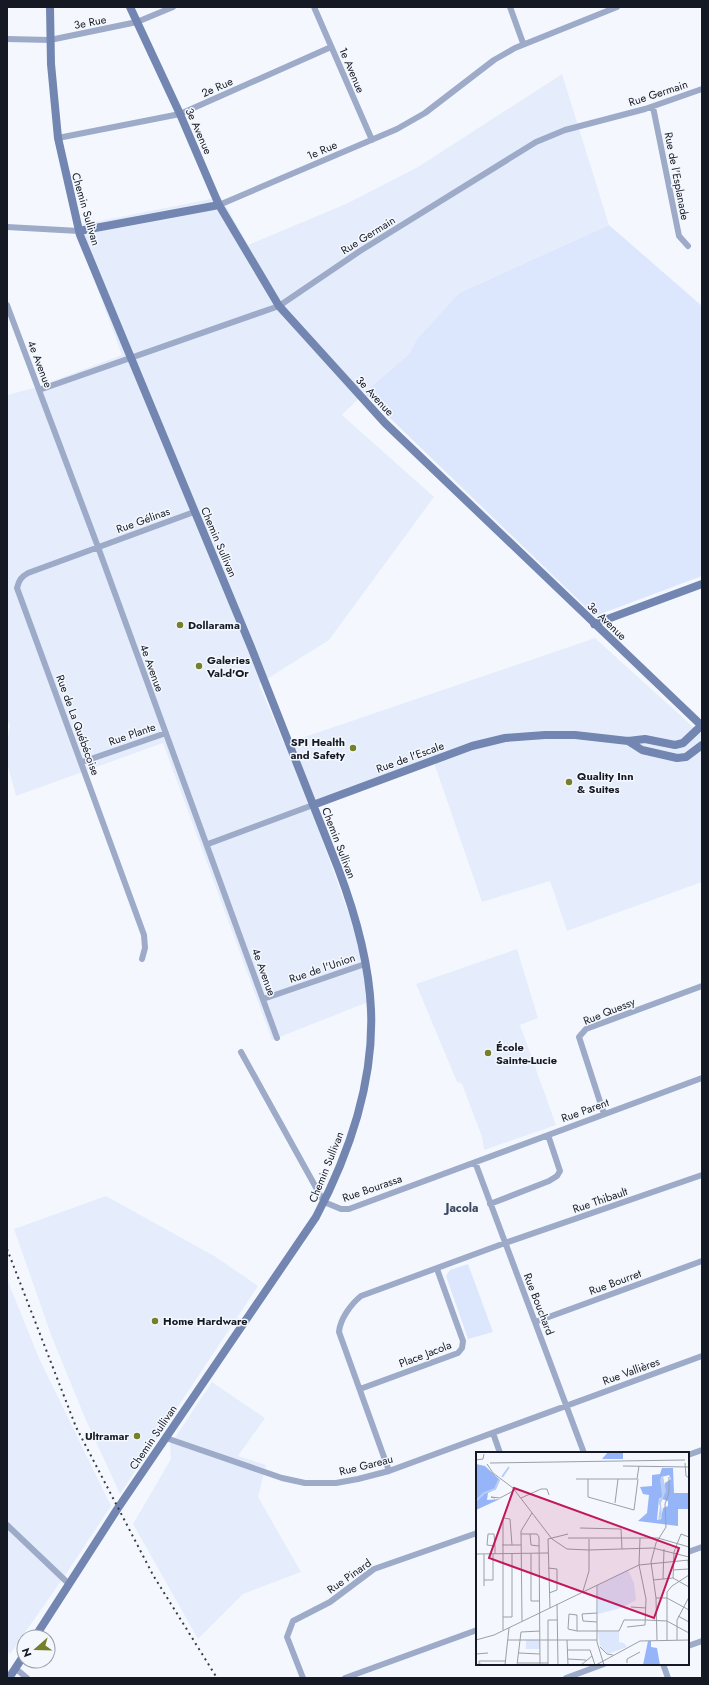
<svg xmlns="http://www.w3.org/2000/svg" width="709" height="1685" font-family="Jost,sans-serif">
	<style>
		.built { fill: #e5edfc }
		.green { fill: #dce7fd }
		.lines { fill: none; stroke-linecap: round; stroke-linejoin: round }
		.street { stroke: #9dabc9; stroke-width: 6 }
		.secondary { stroke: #7286b1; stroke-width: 8 }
		.rail { stroke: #363b45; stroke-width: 2; stroke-dasharray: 2 4; stroke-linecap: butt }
		.poi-dot { fill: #76802b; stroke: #f4f8fe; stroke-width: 1.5 }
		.labels { text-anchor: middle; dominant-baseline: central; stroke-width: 3; stroke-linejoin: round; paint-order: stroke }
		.street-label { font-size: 11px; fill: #141924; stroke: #f4f8fe }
		.poi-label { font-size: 11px; font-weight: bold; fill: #141924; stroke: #f4f8fe; text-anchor: start }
		.neighbourhood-label { font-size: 12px; font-weight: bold; fill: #3c4861; stroke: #f4f8fe }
		.inset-river { fill: none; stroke: #b9cdf6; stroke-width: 2 }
		.inset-road { fill: none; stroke: #9a9fa7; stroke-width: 1 }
		.view { fill: #c2185b; fill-opacity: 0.15; stroke: #c2185b; stroke-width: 2 }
		.inset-edge { fill: none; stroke: #141924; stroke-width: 2 }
	</style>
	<rect width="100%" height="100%" fill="#f4f8fe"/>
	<path class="built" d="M562,74l47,151 -150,68 -42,46 -8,15 -45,39 -22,22 92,82 -105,143 -70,44 25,60 311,-106 107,97v147l-135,49 -17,-50 -68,21 -50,-145 -123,45 53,150 6,50 -96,38 -109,-297 -147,53 -9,-33v-21l3,-16 -3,-7v-324l27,-7 88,-33 -48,-129 147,-29 27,48 100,-42 70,-36z
		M517,949l21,69 -18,7 36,100 -72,25 -2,-13 -20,-53 -5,-2 -41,-98z
		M106,1196l110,61 42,29 -138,208 -35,-76 -34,-83 -37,-106z
		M7,1279l32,79 72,148 -45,68 -56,80 -3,-3z
		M212,1382l53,36 -27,38 28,9 -8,32 43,75 -58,22 -45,45 -65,-115 38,-65 -1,-14z"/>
	<path class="green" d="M609,225l93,81v270l-107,40 -231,-223 45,-39 8,-15 42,-46z
		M468,1264l25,68 -25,7 -22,-63 4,-6z"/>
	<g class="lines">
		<path class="street" d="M314,7l58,133
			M510,7l13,36
			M7,39l43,1 87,-18 36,-15
			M653,107l26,129 9,10
			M58,138l122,-24 151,-67
			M219,205l178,-76 28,-16 69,-53 21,-12 102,-41
			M7,227l72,4
			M7,305l91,242 179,491
			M39,390l240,-84 81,-55 176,-109 29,-12 80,-21 57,-20
			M82,762l84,-29
			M208,844l105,-39
			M142,959l3,-11 -1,-13 -127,-347c2,-8 4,-11 11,-15l166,-61
			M263,999l102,-35
			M241,1052l83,150 17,7h8l353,-131
			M604,1114l-25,-77 7,-8 116,-43
			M475,1162l109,291
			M490,1204l59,-23 8,-5 3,-5 -12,-36
			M535,1322l167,-61
			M360,1389l98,-36 4,-5 1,-7 -26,-72
			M493,1433l7,20
			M166,1438l116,40 23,5h31l22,-4 31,-8 313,-115
			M688,1455l14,-5
			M389,1471l-50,-139c1,-13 12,-28 22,-36l144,-53 197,-68
			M7,1525l62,59
			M688,1552l14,-5
			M688,1646l14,-5
			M663,1664l5,14
			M15,1668l12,10
			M303,1678l-16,-41 6,-16 37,-19 44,-33 103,-36
			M345,1678l132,-48
			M566,1678l38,-14"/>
		<path class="secondary" d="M130,7l50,107 39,91 60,101 106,117 317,303
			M79,231l140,-26
			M594,624l108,-40
			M628,741l14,9 35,8 9,-1 16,-12
			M313,805l159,-59 33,-8 40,-3h30l53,6 17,-2 30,6 8,-2 18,-17
			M35,1637l83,-129 198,-291c33,-63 58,-135 55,-207 -2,-48 -16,-97 -33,-142l-87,-221 -171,-412 -22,-97 -7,-74 -1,-57
			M9,1678l15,-23"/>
		<path class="rail" d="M7,1249l69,178 77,148 64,103"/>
	</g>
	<g class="poi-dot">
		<circle cx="180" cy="625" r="4"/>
		<circle cx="199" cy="666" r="4"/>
		<circle cx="353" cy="748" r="4"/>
		<circle cx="569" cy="782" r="4"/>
		<circle cx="488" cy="1053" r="4"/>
		<circle cx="155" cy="1321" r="4"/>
		<circle cx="137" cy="1436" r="4"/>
	</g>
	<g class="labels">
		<g class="street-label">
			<text transform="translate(90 22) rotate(-11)">3e Rue</text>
			<text transform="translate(352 70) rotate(67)">1e Avenue</text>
			<text transform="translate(217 87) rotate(-24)">2e Rue</text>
			<text transform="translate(658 93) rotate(-18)">Rue Germain</text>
			<text transform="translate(199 131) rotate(66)">3e Avenue</text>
			<text transform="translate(322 150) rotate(-23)">1e Rue</text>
			<text transform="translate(677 176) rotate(79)">Rue de l'Esplanade</text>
			<text transform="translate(86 209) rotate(74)">Chemin Sullivan</text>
			<text transform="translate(368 235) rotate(-32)">Rue Germain</text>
			<text transform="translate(40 364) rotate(69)">4e Avenue</text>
			<text transform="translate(375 396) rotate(47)">3e Avenue</text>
			<text transform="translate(143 520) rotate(-20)">Rue Gélinas</text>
			<text transform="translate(219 542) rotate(67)">Chemin Sullivan</text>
			<text transform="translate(607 621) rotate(44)">3e Avenue</text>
			<text transform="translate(152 668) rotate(70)">4e Avenue</text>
			<text transform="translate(78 725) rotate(70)">Rue de La Québécoise</text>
			<text transform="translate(132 734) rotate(-19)">Rue Plante</text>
			<text transform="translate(410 757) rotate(-20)">Rue de l'Escale</text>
			<text transform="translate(339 843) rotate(69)">Chemin Sullivan</text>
			<text transform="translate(322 968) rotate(-19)">Rue de l'Union</text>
			<text transform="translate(264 972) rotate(70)">4e Avenue</text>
			<text transform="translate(609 1011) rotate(-22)">Rue Quessy</text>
			<text transform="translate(585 1110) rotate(-20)">Rue Parent</text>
			<text transform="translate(326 1167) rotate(-68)">Chemin Sullivan</text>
			<text transform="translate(372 1188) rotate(-19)">Rue Bourassa</text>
			<text transform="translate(600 1200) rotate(-19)">Rue Thibault</text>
			<text transform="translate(615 1282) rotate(-20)">Rue Bourret</text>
			<text transform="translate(539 1304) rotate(69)">Rue Bouchard</text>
			<text transform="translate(425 1354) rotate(-21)">Place Jacola</text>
			<text transform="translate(631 1371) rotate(-20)">Rue Vallières</text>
			<text transform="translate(153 1437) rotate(-56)">Chemin Sullivan</text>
			<text transform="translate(366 1465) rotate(-14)">Rue Gareau</text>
			<text transform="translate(349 1576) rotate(-35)">Rue Pinard</text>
		</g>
		<g class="poi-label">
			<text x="188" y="625">Dollarama</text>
			<text x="207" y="660">Galeries<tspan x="207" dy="13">Val-d'Or</tspan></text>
			<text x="345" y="742" text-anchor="end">SPI Health<tspan x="345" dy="13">and Safety</tspan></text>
			<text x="577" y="776">Quality Inn<tspan x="577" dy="13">&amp; Suites</tspan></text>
			<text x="496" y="1047">École<tspan x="496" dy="13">Sainte-Lucie</tspan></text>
			<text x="163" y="1321">Home Hardware</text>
			<text x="129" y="1436" text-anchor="end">Ultramar</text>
		</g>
		<g class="neighbourhood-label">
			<text x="462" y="1208">Jacola</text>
		</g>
	</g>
	<g transform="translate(476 1452)">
		<rect width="213" height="213" fill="#f4f8fe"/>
		<path d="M152,118l6,13 2,17 -15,8 -23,6v-29zM122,180h21v10l5,1 3,4 -19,7 -8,-8zM50,188h14v9h-14z" fill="#dce7fd"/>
		<path d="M132,0h15v7h-21zM0,12l9,2 15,14 -4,9 -8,4 -1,7 13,-1 -24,11zM186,16h11l1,25h15v16h-11v17l-40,-5 9,-8 2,-18 -6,-1 -3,-7 12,-1v-11l8,-1zM193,23l2,4 -6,4 -3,16 6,2v5l-5,2 -2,11 -4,1 2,-21 4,-3 -2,-19zM172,189h3v6l6,1 3,17h-17z" fill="#96b4f8" fill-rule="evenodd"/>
		<path d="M187,24l3,15 -5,12 1,13 -4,5 2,-15 -2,-4 4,-6 -2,-17z" fill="#b9cdf6"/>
		<path class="inset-river" d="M26,25l7,-10M0,49l8,-8 11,-4 4,-9"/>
		<path class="inset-road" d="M0,8l7,-1 1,-5M14,11l195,-3M209,11l1,13 3,2M11,12l6,9 20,15 39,51 15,10 22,1v21l-6,20M147,14l66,1M100,27h61l2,-13M112,27v18l46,13 4,-31M19,46l-4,-1 9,1 15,-8M45,46l20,-9h6l2,6M139,51l3,-24M104,76l41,1 1,20M45,82h16l2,3 1,128M54,82l1,11 8,1M92,86h90l31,9M113,87v11l64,-2 36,9M26,93h19M0,102l72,-1M19,102v-8l-1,-12h-6l-1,11 8,1M55,102v47h9M212,108l1,16M72,116l9,1v21l-8,3M197,118l15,-1M197,126l1,-26 7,-18 8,3M187,127l1,-30M8,128h9v-26M177,128l20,-2 16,9M121,133v57l7,23M8,134v-32M180,146h11l22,12M81,152l1,61M155,155l15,1M74,156l-2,-69 20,-5M121,161l-15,1 1,7 14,1M202,164l11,6M27,165h9v-63M46,169l-1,-90 11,-18M151,175l18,-2 1,-26 -7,-34 1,-27M27,178v-112l7,1 2,26M101,179l-9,-2 1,-15 8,1v16h42l5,-11h22l21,1 22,12M0,188l18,-5 145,-70 50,-5M32,188h89M91,188l1,25M181,188l-1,-42 -5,-36 5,-19 10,-16 -1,-23 4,-11v-16M191,188v-48l5,-6 17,-11M201,188v-20l12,-23M124,195l7,7 6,1M91,198h23l5,15M43,201l21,1M0,202l12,-1M92,207l18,1M42,211h30M151,211v-4l13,-7M10,213l-7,-1v-3h26M29,213l4,-37M41,213l4,-33 19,-1M72,213v-45h9M105,213l11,-9M120,213l44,-24 49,-1M142,213h18"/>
		<path class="view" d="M38,36l165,60 -25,70 -165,-60z"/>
		<rect width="213" height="213" class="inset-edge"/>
	</g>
	<rect width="709" height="1685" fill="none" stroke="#141924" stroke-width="16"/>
	<g transform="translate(36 1649) rotate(250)"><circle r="19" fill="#f4f8fe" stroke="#9a9fa7"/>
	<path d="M0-3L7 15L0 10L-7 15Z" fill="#76802b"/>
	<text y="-6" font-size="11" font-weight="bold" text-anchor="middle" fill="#141924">N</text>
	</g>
</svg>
